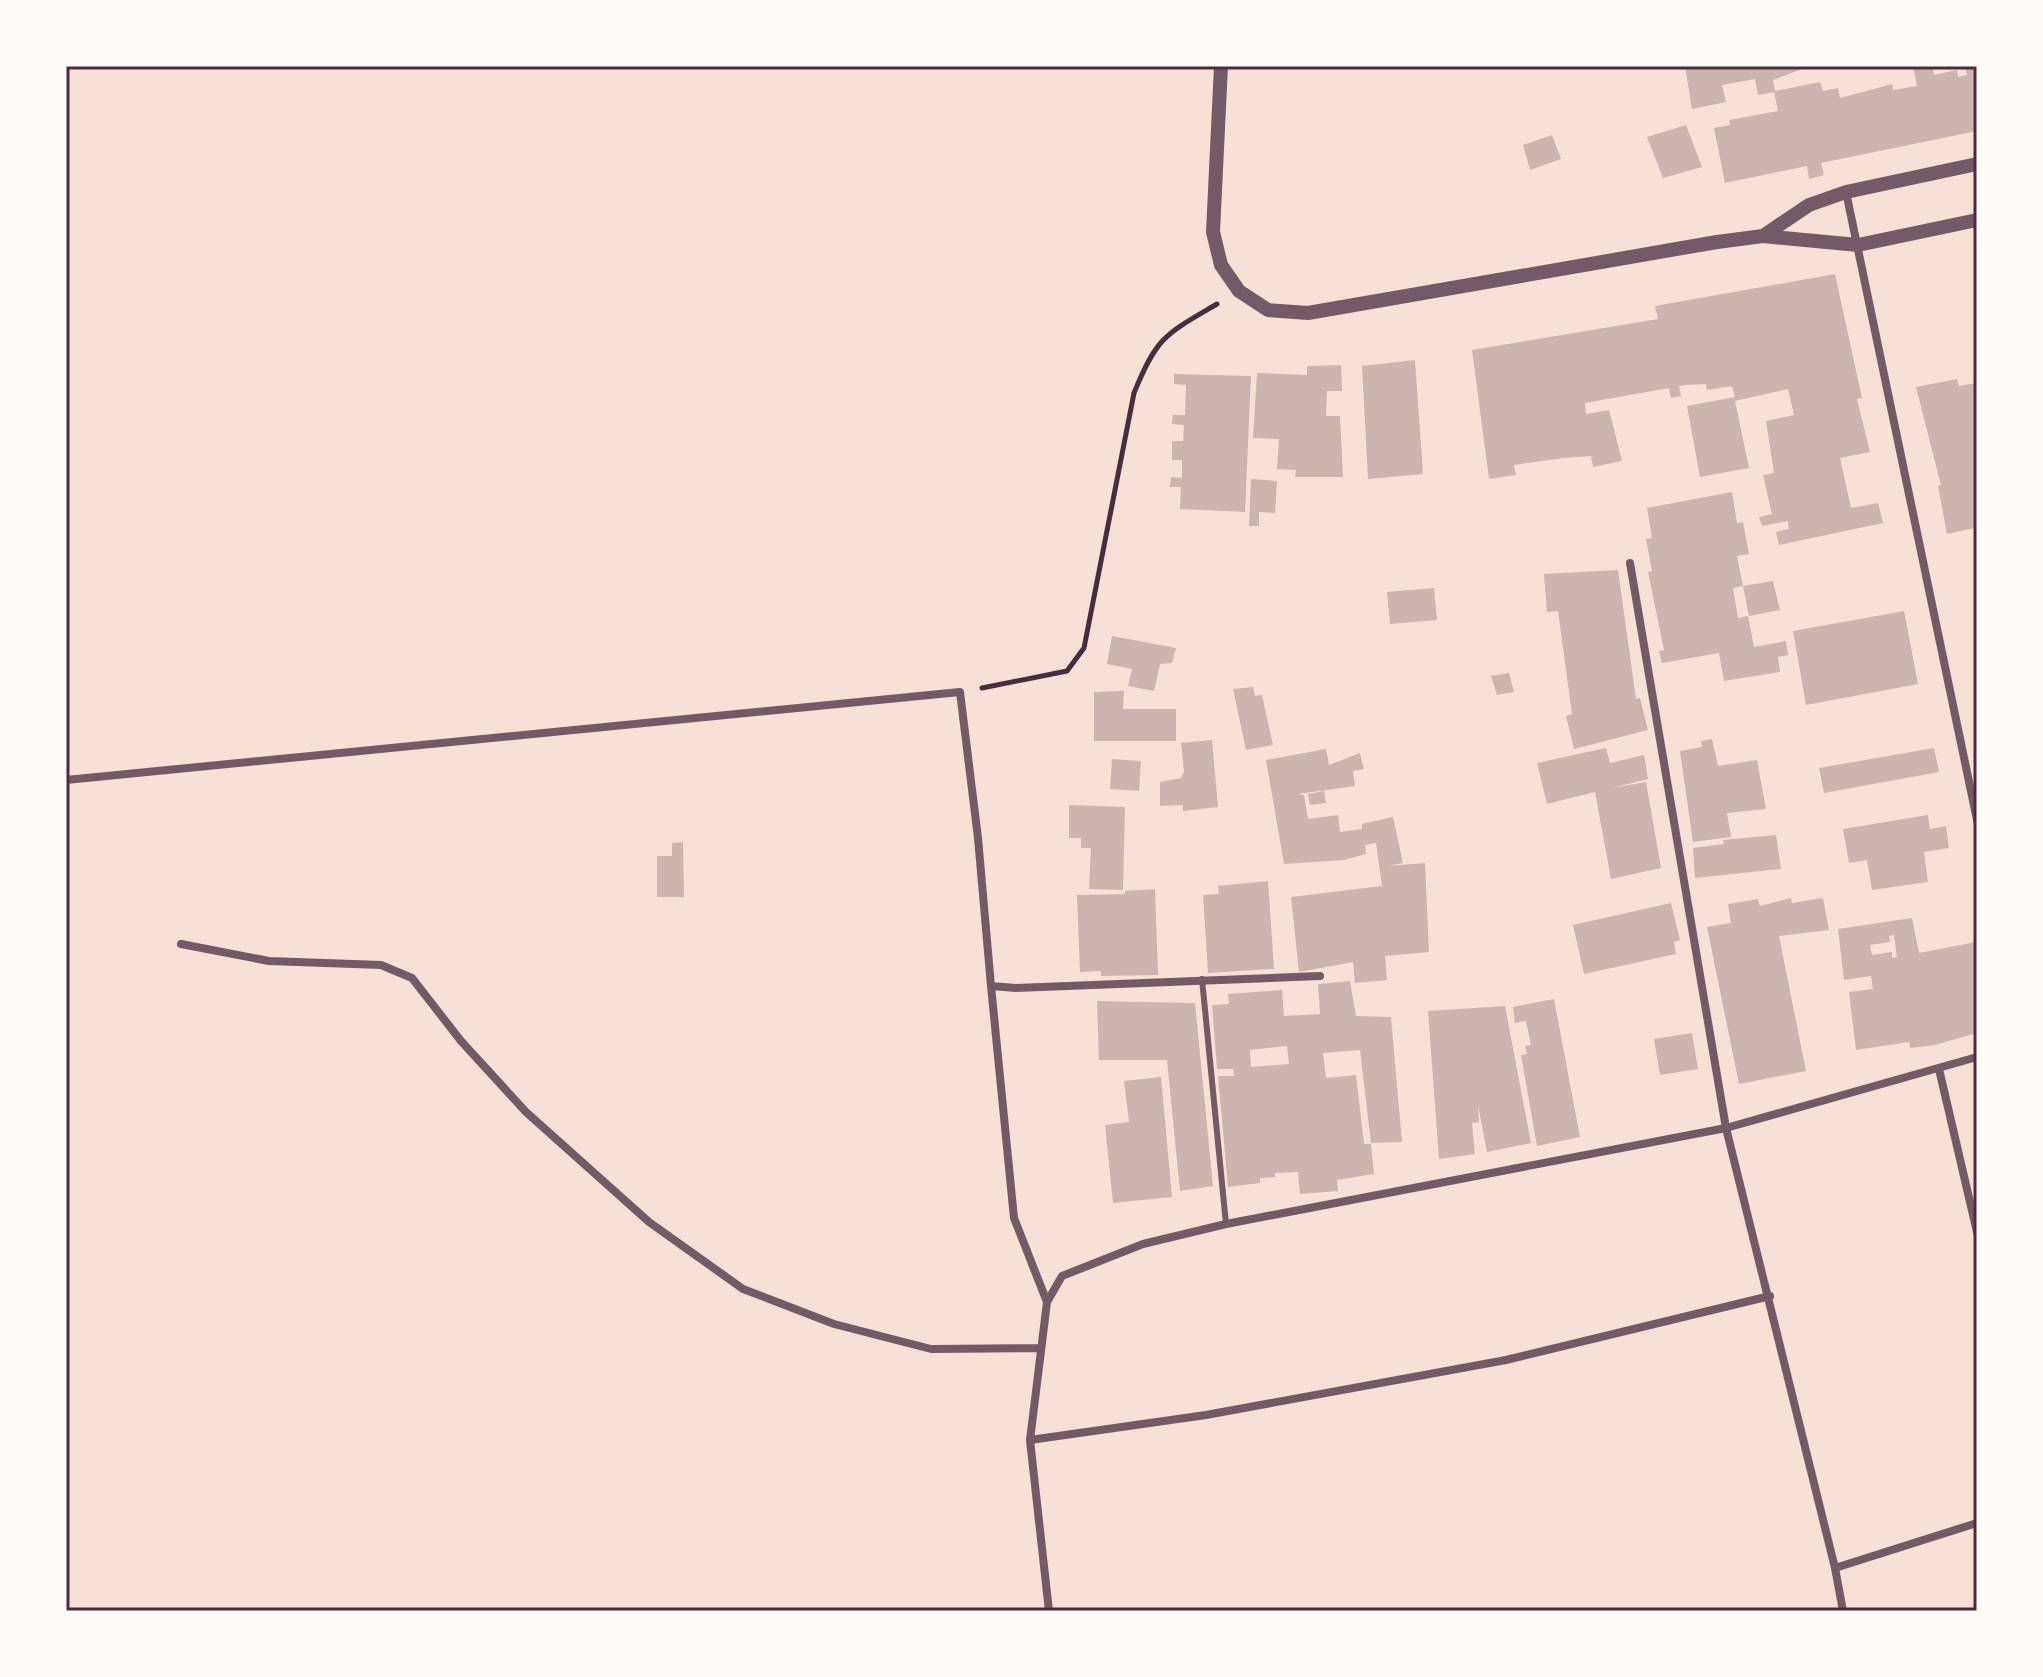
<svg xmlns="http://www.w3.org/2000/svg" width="2043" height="1677" font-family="'Nunito Sans',sans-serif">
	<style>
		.building { fill: #ccb4b1; fill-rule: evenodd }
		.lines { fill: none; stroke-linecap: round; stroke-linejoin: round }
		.path { stroke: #4a2c40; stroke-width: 5 }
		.service { stroke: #755966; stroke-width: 6 }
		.minor { stroke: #755966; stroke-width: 8 }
		.tertiary { stroke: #755966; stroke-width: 14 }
		.neatline { fill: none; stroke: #4a2c40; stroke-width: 3 }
	</style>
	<rect width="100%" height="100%" fill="#f7e1d7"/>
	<path class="building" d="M1685,66h125l-37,14 2,11 45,-9 3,9 15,-3 2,10 52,-14 1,6 24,-4 -4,-20h19l2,9 23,-5 1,7 9,-2 -2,-9h12v65l-156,32 3,12 -15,4 -2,-13 -82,17 -11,-55 16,-3 -1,-5 49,-9 -4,-19 -16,3 -3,-16 -33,6 4,17 -34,7z
		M1686,125l16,42 -39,11 -16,-41z
		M1552,135l9,24 -31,11 -7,-25z
		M1835,274l27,124 -5,1 13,53 -30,6 11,50 27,-5 5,20 -104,22 -3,-13 13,-3 -1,-8 -26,5 -3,-9 13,-3 -9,-39 11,-2 -8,-52 28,-6 -6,-26 -53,12 14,67 -49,9 -13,-71 48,-9 -3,-11 -25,4 -1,-6 -20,1 -7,1 2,10 -10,2 -2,-10 -84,15 1,11 23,-4 13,51 -29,6 -2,-11 -27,2 -50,7 2,10 -27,4 -17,-129 186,-31 -3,-13z
		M1415,360l8,114 -55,5 -6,-113z
		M1341,365l1,26h-15l-1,25h14l3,61h-48l1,-7 -19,-1 2,-30 -26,-1 4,-65 50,2v-9z
		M1174,374l77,2 -6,136 -65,-3 1,-22h-11l1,-10 11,1v-18h-10v-19h11l1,-16 -12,-1 1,-9h12l1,-30 -12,-1z
		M1957,379l2,7 18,-3v152l-3,-7 -27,6 -9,-48 3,-1 -25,-98z
		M1251,479l26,2 -2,32 -16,-1v14h-10z
		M1732,492l5,31 6,-1 6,32 -12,2 6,30 -10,2 5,30 10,-2 6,31 32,-6 2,14 -10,2 2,15 -56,9 -5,-28 -57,10 -3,-12 5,-1 -16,-78 4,-1 -6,-32 6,-1 -5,-30z
		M1618,570l18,129 4,-1 8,32 -74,19 -8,-33 6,-2 -14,-103 -11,1 -3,-38z
		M1773,581l7,29 -31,6 -6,-30z
		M1434,588l3,32 -47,4 -3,-32z
		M1904,611l14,73 -112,21 -13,-74z
		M1112,636l64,12 -4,15 -12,1 -6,27 -26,-5 4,-17 -25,-5z
		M1509,673l5,19 -17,3 -6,-19z
		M1253,687l2,9 7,-1 11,50 -27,5 -13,-61z
		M1124,691l-1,18h53v32h-82v-49z
		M1712,739l6,27 39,-6 9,49 -39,4 4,24 -38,5 -13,-91 22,-4 -1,-6z
		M1212,740l6,67 -35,4v-6l-23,1v-24l21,-4 3,-6 -3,-29z
		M1606,748l4,15 34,-8 4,24 -36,9 34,-6 15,86 -50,11 -16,-87 -48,12 -10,-41z
		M1934,748l5,24 -115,21 -5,-25z
		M1326,749l3,16 31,-12 4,16 -11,2 2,15 -57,8 6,1 4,24 30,-4 2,17 22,-3v-5l31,-7 10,46 -15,3 37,-3 4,89 -44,4 2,24 -32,3 -2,-21 -54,10 -8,-75 91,-11 -6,-43 -11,2 1,9 -22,6 -60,4 -18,-104z
		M1112,759l29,2 -2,30 -29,-2z
		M1324,791l2,12 -16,2 -2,-11z
		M1069,805l56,2 -2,83 -34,-1 2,-41h-10v-10h-12z
		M1928,815l2,14 16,-3 3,22 -25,4 4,30 -56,8 -5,-30 -18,3 -6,-34z
		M1776,835l5,34 -86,9 -2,-30 31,-4 -1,-4z
		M683,842l1,55h-27v-41h15v-13z
		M1268,881l6,88 -66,4 -5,-78 16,-1 -1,-8z
		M1155,889l3,86 -57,1v-5l-21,1 -3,-77 48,-1v-3z
		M1791,898l1,5 31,-5 6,32 -50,6 27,135 -67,13 -32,-157 24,-4 -3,-19 30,-5 2,7z
		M1671,903l9,37 -6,2 2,12 -92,20 -11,-49z
		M1912,918l7,35 57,-11 1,91 -42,12 -25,3 -1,-6 -53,8 -7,-58 24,-3 -2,-13 -27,4 -6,-51zM1894,935l3,22 -5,1v-6l-20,3 -2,-10 20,-3 -1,-6z
		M1350,981l6,35 35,1 11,125 -31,1 -11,-93 -37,3 3,25 30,-3 8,69h7l3,30 -37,6 1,11 -38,3 -2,-22 -23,1v4l-15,1v5l-32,4 -10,-111h16l-1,-7h-16l-5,-64 17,-1 -1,-10 54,-4 2,26 36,-2 -2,-30zM1287,1046l2,18 -38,3 -1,-17z
		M1554,999l26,138 -43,9 -16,-91 6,-1 -2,-8 6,-1 -5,-24 -11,2 -2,-16z
		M1097,1001l98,2 18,183 -33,5 -13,-131h-68z
		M1505,1006l26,137 -44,9 -9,-47 1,17 -7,1 3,31 -36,5 -11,-148z
		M1692,1033l6,36 -38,6 -6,-36z
		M1161,1077l11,120 -59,6 -8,-78 24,-3 -5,-41z"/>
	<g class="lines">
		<path class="path" d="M982,688l85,-17 17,-23 50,-255c23,-57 32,-59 83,-89"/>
		<path class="service" d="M1202,979l24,245"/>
		<path class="minor" d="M1846,192l131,628
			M1630,563l96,565 109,440
			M66,780l894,-88 18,146 13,148 25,2 304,-12
			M181,944l88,17 112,4 31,13 49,63 65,71 123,110 94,67 91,35 97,25 108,-1
			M991,986l23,232 33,84
			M1939,1069l38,163
			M1030,1440l176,-25 300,-55 264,-64
			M1049,1611l-19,-171 17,-138 15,-26 81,-32 83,-20 500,-96 251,-71
			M1843,1611l-8,-43 142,-45"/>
		<path class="tertiary" d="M1221,66l-8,166 8,33 18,26 29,19 40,3 409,-71 46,-6 95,9 119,-25
			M1763,236l46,-31 37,-13 131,-28"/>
	</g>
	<rect width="2043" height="1677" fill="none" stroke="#fffaf5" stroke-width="136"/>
	<rect x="68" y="68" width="1907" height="1541" class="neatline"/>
</svg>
